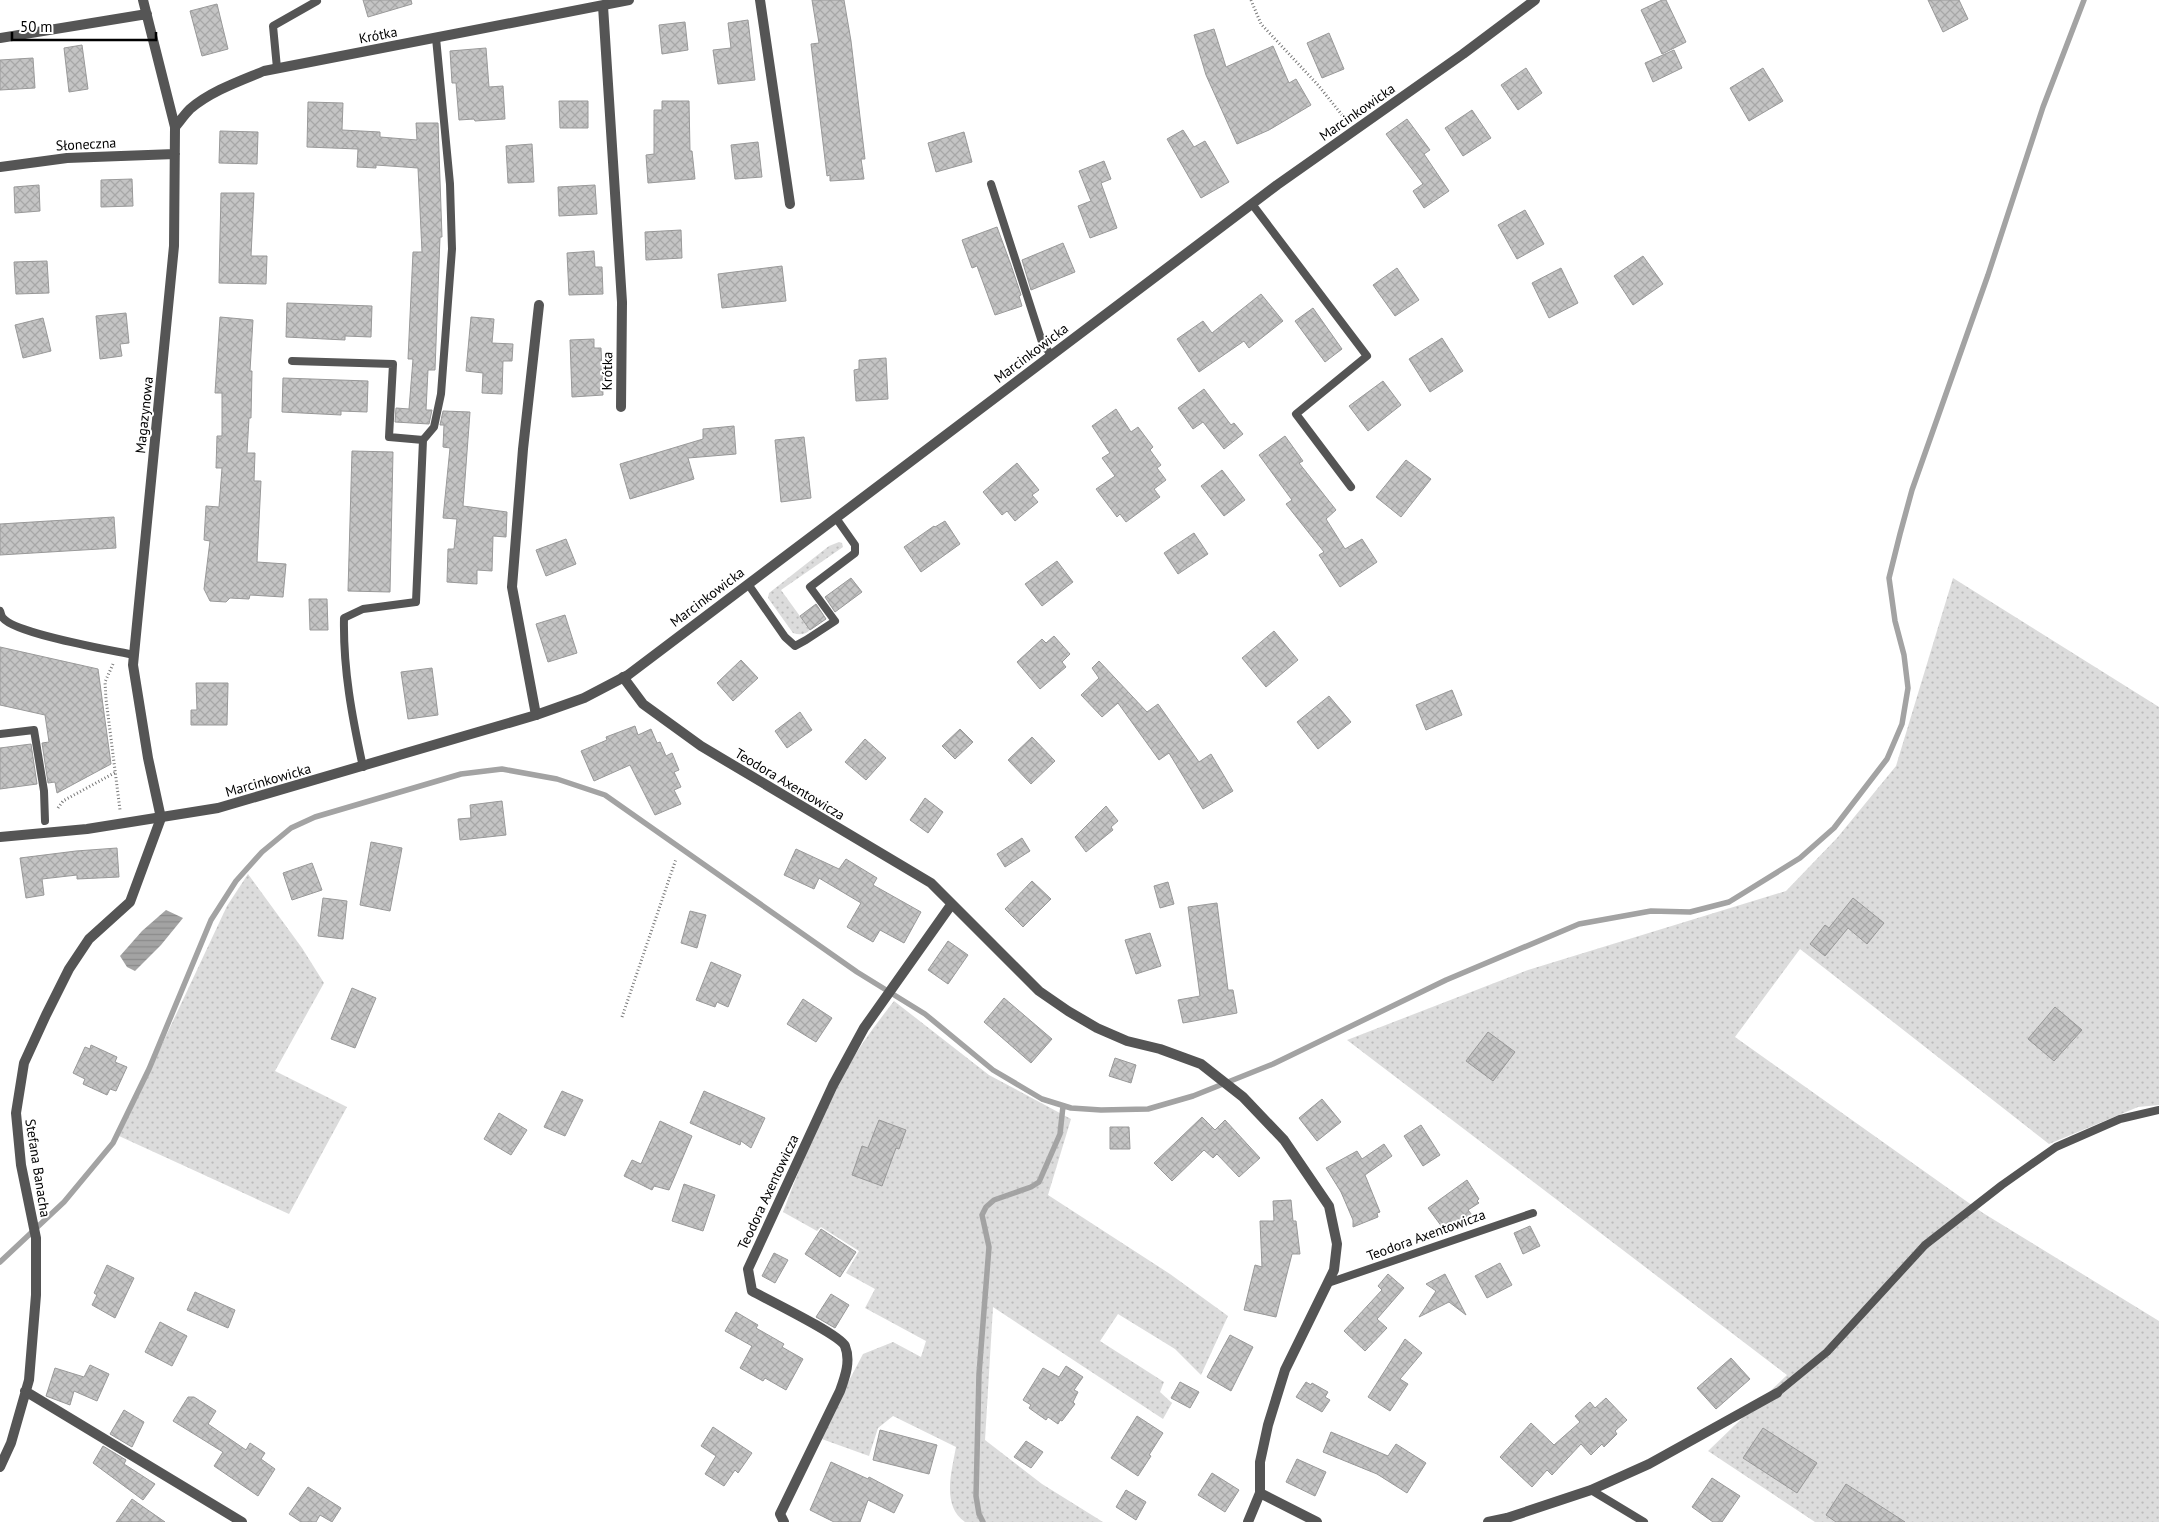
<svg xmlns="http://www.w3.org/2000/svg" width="2159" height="1522" font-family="'PT Sans',sans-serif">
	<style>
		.grass { fill: url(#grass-dots) }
		.water { fill: url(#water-rules) }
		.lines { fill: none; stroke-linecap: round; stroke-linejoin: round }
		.stream { stroke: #a3a3a3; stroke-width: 5.5 }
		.building { fill: url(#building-cross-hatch); stroke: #999 }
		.path { stroke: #777; stroke-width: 3; stroke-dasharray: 1 2.5; stroke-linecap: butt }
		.service { stroke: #555; stroke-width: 8 }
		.minor { stroke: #555; stroke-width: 10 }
		.tertiary { stroke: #555; stroke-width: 10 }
		.labels { text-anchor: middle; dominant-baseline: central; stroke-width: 4; stroke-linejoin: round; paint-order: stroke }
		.street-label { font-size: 14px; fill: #000; stroke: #fff }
	</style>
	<defs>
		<pattern id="grass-dots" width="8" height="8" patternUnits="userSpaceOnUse" patternTransform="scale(1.25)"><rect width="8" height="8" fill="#dcdcdc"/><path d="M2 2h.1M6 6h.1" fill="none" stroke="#bbb" stroke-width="1.8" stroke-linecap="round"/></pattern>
		<pattern id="water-rules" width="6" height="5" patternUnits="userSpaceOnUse" patternTransform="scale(1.25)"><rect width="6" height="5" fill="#a3a3a3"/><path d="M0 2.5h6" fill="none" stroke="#8b8b8b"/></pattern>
		<pattern id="building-cross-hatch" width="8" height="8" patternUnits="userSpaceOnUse" patternTransform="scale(1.25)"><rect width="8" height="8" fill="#c4c4c4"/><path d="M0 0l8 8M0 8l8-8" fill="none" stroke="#a7a7a7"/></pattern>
	</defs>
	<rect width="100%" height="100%" fill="#fff"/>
	<path class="grass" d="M839,542l3,1 1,4 -62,43 29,40c-5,5 -11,5 -17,3l-25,-35 1,-5 60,-47z
		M1953,578l206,129v398l-21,2 -89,37 -249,-195 -65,88 248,176 176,108v201h-344l-107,-71 79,-76 -440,-335 181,-70 258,-79 51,-53 59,-72z
		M248,874l54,74 22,35 -49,88 72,36 -58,107 -170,-78 108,-230z
		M894,1001l95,74 82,44 -23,76 122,79 58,42 -27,59 -26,-26 -57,-35 -18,27 64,41 -4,10 12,11 -9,16 -170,-112 -8,133 57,44 61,38h-138c-24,-16 -13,-52 -9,-75l-63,-31 -15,12 -9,28 -50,-18 44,-84 30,-12 28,15 5,-16 -61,-33 10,-19 -29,-16 13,-22 -38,-24 -4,4 -34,-19c19,-49 37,-99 64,-144 14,-24 30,-45 47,-67z"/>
	<path class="water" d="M166,910l17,8 -22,27 -26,26 -8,-4 -7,-11 22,-25z"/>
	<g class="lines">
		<path class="stream" d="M0,1262l64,-60 49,-59 36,-74 62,-149 25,-39 26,-29 29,-24 24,-11 146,-43 41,-5 55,10 48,16 252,177 68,42 68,56 49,29 29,9 30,2 47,-1 45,-13 80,-32 173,-84 133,-56 72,-13 39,1 39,-10 71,-44 34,-30 53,-69 15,-35 6,-36 -4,-33 -9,-34 -6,-43 11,-44 12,-44 76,-215 55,-168 41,-107
			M983,1522l-4,-8 -3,-18 3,-122 10,-127 -7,-32 4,-8 8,-7 37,-13 8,-5 21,-48 3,-28"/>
	</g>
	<path class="building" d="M363,0h48l1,4 -44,13z
		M812,0h32l7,41 14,118h-4l3,20 -34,2v-6l-3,1 -16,-132 8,-1z
		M1662,0h4l20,42 -24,12 -21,-44z
		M1928,0h31l9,19 -25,13z
		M217,4l11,45 -26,7 -12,-45z
		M748,20l7,60 -37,4 -5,-34 18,-2 -3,-25z
		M685,22l3,28 -26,4 -3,-29z
		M1214,29l12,38 47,-21 16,37 7,-4 15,26 -42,25 -32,14 -31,-69 -12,-40z
		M1329,33l15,36 -22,9 -15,-35z
		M82,45l6,44 -19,3 -5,-44z
		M486,48l3,39 14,-1 2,33 -30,2 -1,-2 -15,1 -3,-37h-4l-2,-32z
		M1674,50l8,18 -29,14 -8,-19z
		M33,58l2,30 -35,2v-30z
		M1526,68l16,25 -24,17 -17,-25z
		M1763,68l20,33 -34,20 -19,-33z
		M559,101h29v27h-28z
		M662,101h27l1,50h2l3,28 -47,4 -2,-28 8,-1v-44h8z
		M308,102l35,1 -1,27 38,2v5l37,3 -1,-17h22l4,114h-2l-5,133h-7l-2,40h6l-3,14 -34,-2 1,-14 13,1 4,-50h-5l5,-107h9l-4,-84 -42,-3v3l-19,-1 1,-18 -51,-2z
		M1472,110l19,28 -28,18 -18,-28z
		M1407,119l23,31 -6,4 25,37 -25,17 -11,-17 10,-7 -37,-50z
		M1183,130l11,17 11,-6 24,41 -28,16 -34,-59z
		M220,131l38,1 -1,32 -38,-1z
		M964,132l8,30 -36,10 -8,-29z
		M758,142l4,35 -27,2 -4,-34z
		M532,144l2,38 -26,1 -2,-37z
		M1104,161l7,18 -10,4 16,45 -27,10 -12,-32 13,-5 -12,-30z
		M132,179l1,27 -32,1v-27z
		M39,185l1,26 -25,2 -1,-26z
		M595,185l2,29 -38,2 -1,-29z
		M221,193h33l-3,63h16l-1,28 -47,-1z
		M1525,210l19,34 -27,15 -19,-34z
		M997,227l14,38 10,30 -2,1 3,10 -27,9 -18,-49 -5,2 -10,-28z
		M681,230l1,28 -36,2 -1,-28z
		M1063,243l12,29 -44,18 -9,-30z
		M594,251l1,16h7l1,27 -34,1 -2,-42z
		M1643,256l20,28 -30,21 -19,-29z
		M47,261l2,32 -33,1 -2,-32z
		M782,266l4,35 -64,7 -4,-34z
		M1397,268l22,32 -24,16 -22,-31z
		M1561,268l17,35 -29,15 -17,-35z
		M1261,294l22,27 -34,27 -5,-7 -45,31 -22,-33 26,-18 9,12z
		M287,303l85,3 -1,31 -26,-1v4l-59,-3z
		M1313,308l29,41 -17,13 -30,-41z
		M126,313l3,30 -9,1 2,12 -22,3 -4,-43z
		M220,317l33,3 -3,51h2l-1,47h-2l-2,35h8l-1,28h7l-4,81 29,2 -3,33 -33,-2 -1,4 -19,-1 -4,4 -16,-1 -6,-12 6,-48 -6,-1 2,-34 13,1 3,-39h-6l1,-32h5v-43h-7z
		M471,317l23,2 -2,24 21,1 -1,17h-9l-1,33 -20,-1 1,-20 -17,-2z
		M43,318l8,33 -28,7 -8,-33z
		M1442,338l21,33 -33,21 -21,-33z
		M594,339v9h7l2,47 -31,2 -2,-57z
		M886,358l2,41 -32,2 -2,-31 5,-1v-9z
		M283,378l85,3 -1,31 -26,-1v4l-59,-3z
		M1383,381l18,24 -33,26 -19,-25z
		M1204,389l27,36 3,-2 9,11 -19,15 -21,-27 -10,7 -15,-21z
		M1116,409l15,23 7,-5 15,20 -3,3 11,15 -4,3 9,12 -12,9 6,8 -34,25 -6,-8 -3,3 -21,-28 19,-13 -13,-18 8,-5 -18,-27z
		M443,411l27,1 -7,94 44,6 -1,25 -13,-1 -1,35 -15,-1v14l-30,-2 1,-33h6l3,-30 -14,-1 7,-70 -7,-1 1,-22h-4z
		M734,426l2,28 -48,4 6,21 -64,20 -10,-35 83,-25v-10z
		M1285,436l18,25 -4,2 37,47 -10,9 19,30 17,-10 15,23 -37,25 -21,-32 5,-3 -38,-48 6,-4 -33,-45z
		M804,437l7,61 -30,4 -6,-62z
		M352,451l41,1 -3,140 -42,-1z
		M1406,460l25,19 -30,38 -25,-20z
		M1017,463l22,27 -7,5 6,7 -23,19 -8,-10 -5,4 -19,-23z
		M1222,470l23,30 -21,16 -23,-30z
		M114,517l2,31 -116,7v-31z
		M945,521l15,23 -39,28 -17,-25 30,-21 1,1z
		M1194,533l14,21 -30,20 -14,-21z
		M566,539l10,25 -30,12 -10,-26z
		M1057,561l16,21 -31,24 -17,-22z
		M851,578l11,14 -27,20 -10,-15z
		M309,599h18l1,31h-18z
		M816,604l10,15 -16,11 -10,-14z
		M565,615l12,38 -29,9 -12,-38z
		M1274,631l24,29 -32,27 -24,-29z
		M1054,636l16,18 -8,8 4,5 -26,22 -23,-27 25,-23 4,4z
		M0,647l98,22 13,95 -54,29 -2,-11 -7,1 -6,-40 7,-1 -4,-27 -45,-10z
		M741,660l17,18 -25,23 -16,-18z
		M1099,661l48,51 11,-8 41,58 12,-8 22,37 -30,18 -34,-56 -10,7 -41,-57 -16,14 -21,-22 18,-17 -7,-10z
		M432,668l6,47 -30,4 -7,-47z
		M196,683h32l-1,42h-36v-15h6z
		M1452,690l10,25 -36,15 -10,-25z
		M1329,696l22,26 -33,27 -21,-27z
		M800,712l12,18 -25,18 -12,-17z
		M635,726l3,9 13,-6 6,14 3,-1 6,14 6,-3 7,17 -5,2 7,15 -7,3 7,14 -26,11 -25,-50 -36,16 -13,-30 26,-11 -1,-3z
		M960,729l13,13 -18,17 -13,-13z
		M1032,737l23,24 -24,23 -23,-24z
		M865,739l21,19 -20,22 -21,-18z
		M31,744l6,40 -37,5v-41z
		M925,798l18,14 -15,21 -18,-13z
		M502,801l4,34 -46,5 -2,-21 13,-1 -1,-13z
		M1106,806l12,15 -7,6 2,3 -27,22 -11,-15z
		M1022,838l8,13 -25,16 -8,-13z
		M371,842l31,6 -12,63 -30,-6z
		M117,848l2,29 -42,2v-4l-35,4 2,16 -18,3 -6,-40 56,-7z
		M796,849l43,20 7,-10 31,19 -4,7 48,27 -17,31 -24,-13 -7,12 -26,-15 14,-24 -42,-25 -5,11 -30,-14z
		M312,863l10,27 -30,10 -9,-27z
		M1032,881l19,18 -28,28 -18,-18z
		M1168,882l6,22 -14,4 -6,-22z
		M323,898l24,3 -4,38 -25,-3z
		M1853,898l31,25 -17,21 -19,-16 -23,28 -15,-12 15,-19 4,3z
		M1217,903l11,87h5l4,23 -54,10 -5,-23 22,-4 -12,-89z
		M690,911l16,4 -9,33 -16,-5z
		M1150,933l11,33 -25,8 -11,-34z
		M948,941l20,14 -20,29 -20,-14z
		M711,962l30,13 -13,32 -11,-5 -2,5 -19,-7z
		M352,988l24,10 -21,50 -24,-9z
		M1004,998l48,41 -21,24 -47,-41z
		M803,999l29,19 -16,24 -29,-18z
		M2055,1007l27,23 -28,31 -26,-22z
		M1488,1032l27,20 -22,29 -27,-20z
		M91,1045l26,12 -2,5 12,5 -11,24 -6,-2 -3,6 -24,-11 2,-5 -12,-6 12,-26 5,2z
		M1115,1058l21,7 -5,18 -22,-7z
		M562,1091l21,9 -18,36 -21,-9z
		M704,1091l61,27 -14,30 -10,-7 -1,4 -50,-22z
		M1322,1099l19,23 -24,19 -18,-23z
		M499,1113l28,17 -16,25 -27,-16z
		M1202,1117l13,13 10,-10 35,38 -21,19 -22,-23 -4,4 -9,-8 -32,31 -18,-18z
		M879,1120l27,10 -7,19 -3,-1 -14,38 -30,-11 10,-29 6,2z
		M660,1121l32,15 -23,54 -15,-4 -2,4 -28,-14 8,-16 9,4z
		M1421,1125l19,30 -17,11 -19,-30z
		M1110,1127h19l1,22h-20z
		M1384,1144l8,12 -27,19 15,37 -3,1 1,4 -25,10v-7l-12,-28 -15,-24 31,-17 5,8z
		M1467,1180l12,19 -2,2 2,2 -11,7 4,5 -15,11 -2,-2 -10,7 -17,-23z
		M684,1184l31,11 -12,36 -31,-10z
		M1291,1200l2,21h3l4,33h-8l-16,63 -32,-7 11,-45 7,2 -2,-46h14l-1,-20z
		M1530,1226l10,20 -17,8 -9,-21z
		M821,1229l35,23 -16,25 -35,-23z
		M774,1253l14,7 -13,23 -13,-7z
		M1500,1263l12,22 -25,13 -12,-22z
		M107,1265l27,13 -19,40 -23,-13 5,-10 -3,-2z
		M1388,1274l16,14 -27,31 10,9 -22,23 -21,-20 38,-41 -4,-4z
		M1445,1274l21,41 -17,-13 -30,15 17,-26 -10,-7z
		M195,1292l40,18 -7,18 -41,-18z
		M831,1294l18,11 -14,23 -19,-11z
		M736,1312l22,13 -2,3 28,16 -2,3 21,12 -17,31 -21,-12 -2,3 -23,-13 12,-22 -27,-15z
		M160,1322l27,14 -15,30 -27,-14z
		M1230,1335l23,12 -22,44 -24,-14z
		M1405,1339l17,14 -22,26 8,5 -18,27 -22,-14z
		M1731,1358l19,21 -34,30 -19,-21z
		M90,1365l19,9 -12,27 -23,-10 -4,14 -24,-9 9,-28 29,9z
		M1066,1366l17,11 -9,13 4,2 -5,10 2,2 -13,17 -2,-1 -2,4 -10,-7 -2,3 -17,-12 2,-3 -8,-5 20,-32 16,9z
		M1180,1382l19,10 -9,16 -19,-10z
		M1306,1382l5,3 1,-2 16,9 -3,5 5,3 -8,12 -26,-15z
		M188,1397h6l22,14 -8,13 38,26 4,-7 15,10 -4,6 14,10 -17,27 -44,-30 9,-14 -50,-31z
		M1606,1398l21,22 -12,11 2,3 -13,13 -2,-3 -11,11 -10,-11 -29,31 -5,-5 -15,17 -32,-30 31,-34 23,22 26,-23 -5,-6 15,-14 5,6z
		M124,1410l20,12 -12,25 -22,-13z
		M1137,1416l26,17 -14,22 2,1 -13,20 -27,-18z
		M713,1427l39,26 -14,20 -3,-3 -11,16 -19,-12 11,-18 -15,-10z
		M1763,1428l54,35 -20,30 -54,-35z
		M880,1430l57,15 -8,29 -56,-14z
		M1331,1432l57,24 8,-12 30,19 -19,30 -30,-19 -54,-22z
		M1026,1441l17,11 -12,16 -17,-11z
		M103,1446l23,14 -2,4 31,20 -12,16 -50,-37z
		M1297,1459l29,13 -11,24 -29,-14z
		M831,1462l37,17 1,-2 34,18 -9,18 -26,-13 -8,22h-26l-24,-12z
		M1212,1473l27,17 -14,22 -27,-17z
		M1712,1478l28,18 -18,26h-9l-21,-15z
		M1846,1484l59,38h-69l-10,-7z
		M308,1487l33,21 -9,14 -12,-7 -4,7h-15l-12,-8z
		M1126,1490l20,12 -10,18 -20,-13z
		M132,1499l33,23h-49z"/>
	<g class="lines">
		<path class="path" d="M1251,0l10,24 57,61 28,35
			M113,664l-8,18 1,17 14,111
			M58,808l5,-7 53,-29
			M622,1017l54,-158"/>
		<path class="service" d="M277,68l-4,-42 44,-25
			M991,184l51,158 9,13
			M1252,204l115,152 -71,58 55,73
			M292,361l101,3 -4,73 34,3 -7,162 -53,7 -19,9c-1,51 8,99 19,149
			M423,440l11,-13 7,-33 11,-145 -2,-65 -14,-146
			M748,584l37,53 10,9 11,-6 29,-19 -25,-34 45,-34v-8l-19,-27
			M0,611c1,2 1,5 3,7 13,16 108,32 131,37
			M0,734l34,-4 10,61 1,30
			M1328,1283l205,-70
			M1777,1393l50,-41 98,-107 77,-60 54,-38 64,-28 39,-9
			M1591,1490l53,32"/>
		<path class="minor" d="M760,0l30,204
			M603,6l19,296 -1,105
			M0,38l147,-24
			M175,127c5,-6 10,-13 15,-18 21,-18 50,-28 74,-38l365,-71
			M0,167l67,-9 108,-4
			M623,677l20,27 58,42 230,137 108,108 29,20 29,17 30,13 33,8 41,15 42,33 41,43 45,66 8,38 -3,26 -49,100 -17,55 -8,37v31l-12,29
			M536,715l-24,-128 11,-138 16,-144
			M25,1391l217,131
			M0,1467l11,-24 18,-63 7,-85v-57l-15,-73 -5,-52 8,-50 22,-48 23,-46 20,-30 41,-37 31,-84 -13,-60 -15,-93 41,-419 1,-119 -32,-127
			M1260,1493l57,29
			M784,1522l-4,-8 60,-123c5,-14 11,-30 5,-45 -6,-12 -77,-46 -93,-55l-4,-22 85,-184 31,-57 87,-123
			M1488,1522l19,-4 84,-28 58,-26 128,-71"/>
		<path class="tertiary" d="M0,837l87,-8 131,-21 318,-93 48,-17 44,-23 649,-490 186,-131 72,-54"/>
	</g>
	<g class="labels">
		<g class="street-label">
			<text transform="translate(378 35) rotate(-11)">Krótka</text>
			<text transform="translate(1357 112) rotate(-35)">Marcinkowicka</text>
			<text transform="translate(86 144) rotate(-3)">Słoneczna</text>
			<text transform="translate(1031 353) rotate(-37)">Marcinkowicka</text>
			<text transform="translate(607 371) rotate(-89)">Krótka</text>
			<text transform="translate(144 415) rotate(-84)">Magazynowa</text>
			<text transform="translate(707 597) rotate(-37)">Marcinkowicka</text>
			<text transform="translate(268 780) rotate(-16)">Marcinkowicka</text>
			<text transform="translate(790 784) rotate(31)">Teodora Axentowicza</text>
			<text transform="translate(38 1168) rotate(81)">Stefana Banacha</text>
			<text transform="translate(768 1192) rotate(-65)">Teodora Axentowicza</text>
			<text transform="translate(1426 1235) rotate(-20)">Teodora Axentowicza</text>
		</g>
	</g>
	<path d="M12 32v8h144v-8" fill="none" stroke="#000000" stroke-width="2.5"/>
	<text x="20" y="32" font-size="15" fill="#000000" stroke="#ffffff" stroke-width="4" paint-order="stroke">50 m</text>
</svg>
